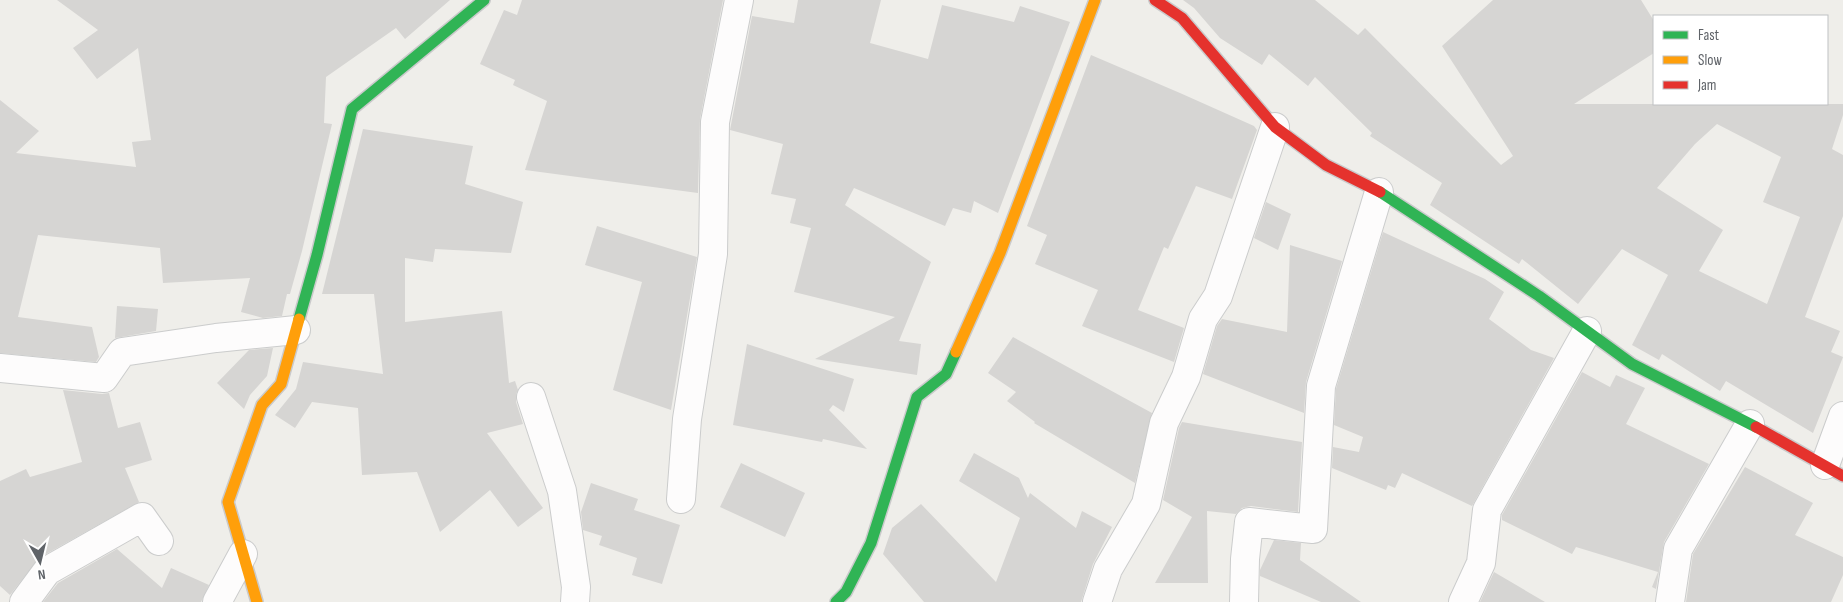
<svg xmlns="http://www.w3.org/2000/svg" width="1843" height="602" font-family="'Sofia Sans Condensed',sans-serif">
	<style>
		.building { fill: #d6d5d3; fill-rule: evenodd }
		.lines { fill: none; stroke-linecap: round; stroke-linejoin: round }
		.street-casing { stroke: #cbcccc; stroke-width: 30 }
		.fast-casing { stroke: #cacacb; stroke-width: 14 }
		.slow-casing { stroke: #cacacb; stroke-width: 14 }
		.jam-casing { stroke: #cacacb; stroke-width: 14 }
		.street { stroke: #fdfcfc; stroke-width: 28 }
		.fast { stroke: #30b455; stroke-width: 11 }
		.slow { stroke: #ff9f0a; stroke-width: 11 }
		.jam { stroke: #e5322d; stroke-width: 11 }
	</style>
	<rect width="100%" height="100%" fill="#efeeea"/>
	<path class="building" d="M57,0h393l-45,39 -9,-11 -70,49 -2,46 8,1 -30,127 -12,43h-3l-5,22 -19,2 -22,-6 9,-34 -87,5 -3,-35 -122,-13 -20,82 74,10 7,30 -3,5 -96,-9v-253l39,31 -23,22 120,14 -4,-25 19,-2 -13,-92 -41,31 -24,-31 25,-18z
		M522,0h201l-23,119 -2,74 -173,-23 22,-69 -34,-16 2,-5 -35,-16 24,-54 13,5z
		M798,0h83l-11,43 58,16 14,-54 72,17 6,-16 50,16 -72,191 -24,-12 -3,12 -18,-5 -8,18 -91,-38 -9,17 86,57 -32,79 22,3 -4,31 -102,-16 80,-42 -101,-25 17,-64 -21,-5 6,-24 -25,-5 12,-50 -53,-14 22,-114 42,7z
		M1183,0h132l43,35 7,-7 136,137 12,-9 -71,-110 51,-46h148l13,21v32l-80,51h269v11l-11,34 11,6v61l-38,101 35,14 -9,21 12,5 -30,76 -87,-52 -6,10 -58,-37 -3,6 -27,-15 36,-70 -46,-26 -44,55 -56,-45 -3,5 -89,-59 12,-22 -72,-47 2,-3 -57,-56 -7,9 -39,-32 -7,11 -42,-27 -26,-30zM1717,124l64,33 -18,45 37,15 -33,87 -68,-33 24,-41 -66,-42 38,-44z
		M1091,55l89,38 74,33 3,4 -25,69 -36,-13 -28,63 -4,-2 -26,63 46,18 -10,34 -92,-36 16,-36 -63,-26 12,-29 -20,-9z
		M363,129l110,17 -8,38 58,18 -12,51 -76,-4 -2,13 -28,-4v64l97,-11 7,72 6,-2 3,9 -2,4v8l7,22 -36,9 56,75 -25,19 -28,-37 -50,42 -23,-60 -55,3 -4,-67 -46,-6 -17,26 -20,-13 21,-26 7,-27 80,12 -9,-80h-52z
		M1266,202l25,12 -13,36 -24,-12z
		M597,226l100,31 -26,153 -58,-20 29,-108 -57,-17z
		M1383,232l102,47 19,13 -15,27 42,31 23,8 -82,148 -70,-33 -7,15 -7,-3 -2,5 -54,-22 1,-21 26,5 4,-15 -29,-12 2,-36z
		M1290,245l52,16 -36,121 -2,31 -101,-39 14,-48 5,-7 65,13z
		M117,306l41,3 -2,22 -41,7z
		M1013,337l139,76 -17,70 -101,-60 1,-1 -28,-21 9,-9 -28,-19z
		M747,344l107,35 -10,33 -11,-7 -4,5 38,39 -44,-10 -1,3 -89,-17z
		M273,348l-6,28 -17,19 -6,14 -27,-26 32,-33z
		M1582,372l28,15 6,-12 29,13 -19,36 83,40 -45,78 -8,47 -4,-2 6,-15 -82,-25 -4,7 -70,-34v-5z
		M63,390l39,4 7,-1 9,35 22,-6 12,38 -27,8 14,34 -100,56 -29,37 -10,-9v-105l26,-12 4,8 52,-15z
		M1182,422l120,20 -4,70 -47,-6 -9,2 -6,6 -29,-3 1,72h-53l37,-66 -29,-17 16,-72z
		M974,453l45,25 9,20 2,-5 46,35 6,-17 30,16 -19,37 -12,38h-157l-41,-48 9,-26 29,-24 75,78 24,-64 -61,-37z
		M741,463l64,30 -20,44 -65,-30z
		M1745,467l68,36 -18,32 48,22v18l-12,27h-145l7,-48z
		M591,483l47,16 -4,11 46,15 -18,59 -30,-9 5,-17 -38,-13 3,-9 -19,-6 -2,-18z
		M1274,540l27,3 -1,17 61,42h-40l-61,-26v-6z
		M117,549l45,39 9,-20 38,17 -8,17h-158l15,-19z
		M1494,572l51,30h-65z"/>
	<g class="lines">
		<g class="street-casing">
			<path id="street" d="M0,368l104,10 18,-26 94,-14 80,-8
				M531,397l31,94 14,96 -1,15
				M1825,465l18,-49
				M681,499l6,-80 26,-165 2,-132 24,-122
				M24,602l23,-31 95,-54 17,24
				M217,602l26,-48
				M1097,602l11,-33 38,-65 18,-81 22,-46 17,-58 15,-23 57,-169
				M1244,602l1,-43 4,-37 64,7 8,-143 58,-194
				M1463,602l18,-39 6,-53 100,-179
				M1670,602l8,-53 72,-125"/>
		</g>
		<g class="fast-casing">
			<path id="fast" d="M1380,192l159,104 93,68 124,63
				M299,319l18,-64 35,-146 132,-109
				M836,602l10,-10 25,-49 46,-146 29,-23 10,-22"/>
		</g>
		<g class="slow-casing">
			<path id="slow" d="M956,352l44,-99 95,-253
				M257,602l-29,-100 34,-97 19,-21 18,-65"/>
		</g>
		<g class="jam-casing">
			<path id="jam" d="M1155,0l27,18 93,109 51,38 54,27
				M1756,427l87,49"/>
		</g>
		<use href="#street" class="street"/>
		<use href="#fast" class="fast"/>
		<use href="#slow" class="slow"/>
		<use href="#jam" class="jam"/>
	</g>
	<rect x="1653" y="15" width="175" height="90" fill="#ffffff" stroke="#bfc1c3"/>
	<rect x="1663" y="31" width="25" height="8" fill="#30b455" stroke="#bfc1c3"/>
	<text x="1698" y="40" font-size="15" fill="#5f6368">Fast</text>
	<rect x="1663" y="56" width="25" height="8" fill="#ff9f0a" stroke="#bfc1c3"/>
	<text x="1698" y="65" font-size="15" fill="#5f6368">Slow</text>
	<rect x="1663" y="81" width="25" height="8" fill="#e5322d" stroke="#bfc1c3"/>
	<text x="1698" y="90" font-size="15" fill="#5f6368">Jam</text>
	<g transform="translate(40 562) rotate(172)" stroke="#ffffff" stroke-width="4" paint-order="stroke">
	<path d="M0-4L9 19L0 12L-9 19Z" fill="#5f6368"/>
	<text y="-8" font-size="14" font-weight="bold" text-anchor="middle" fill="#5f6368">N</text>
	</g>
</svg>
